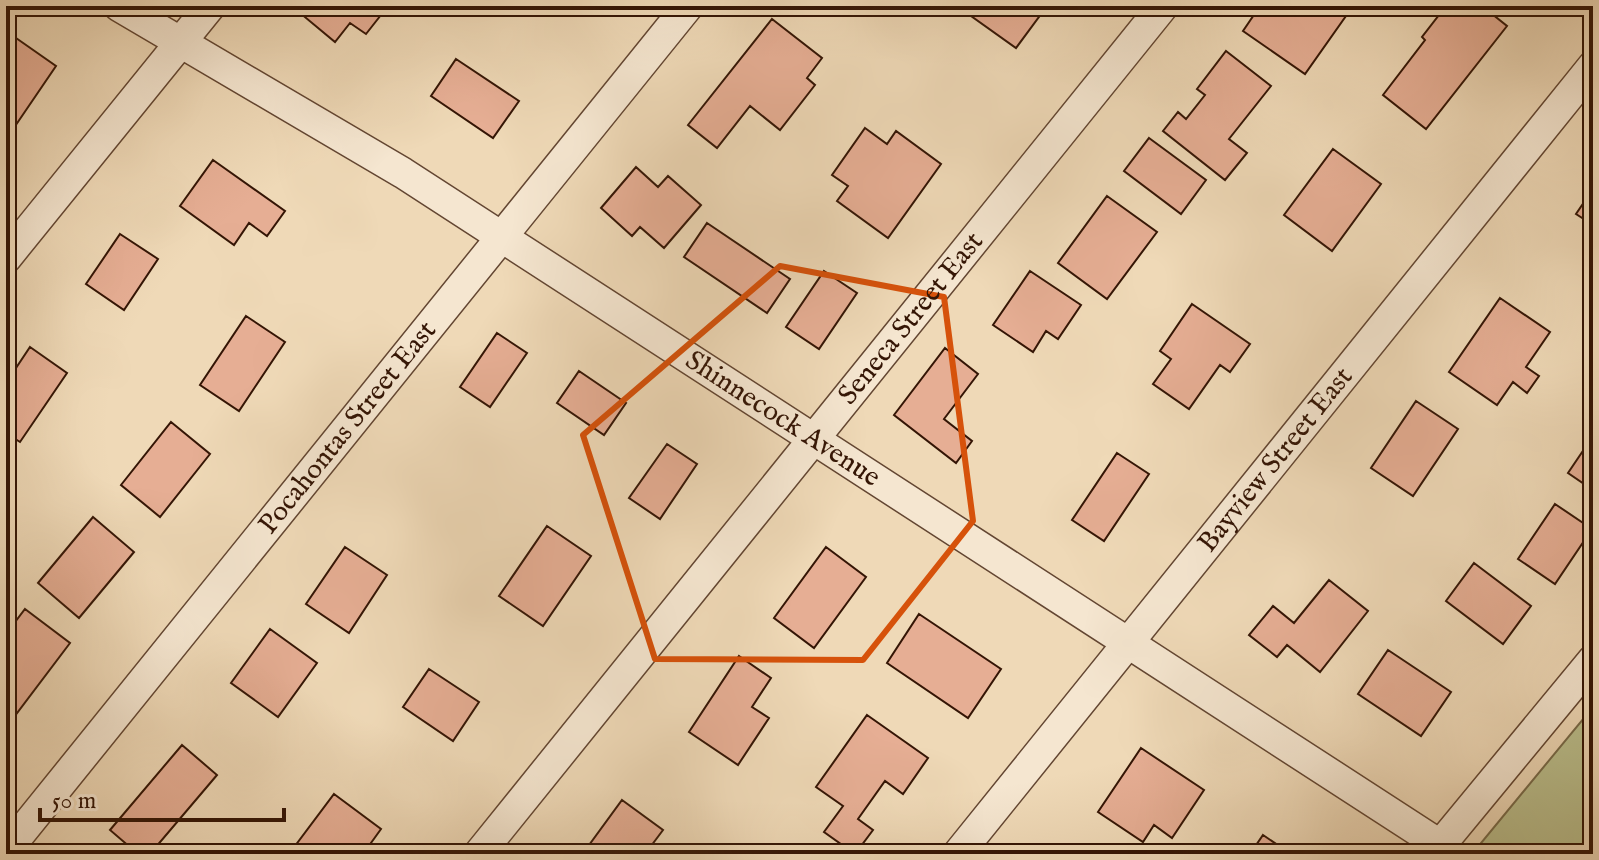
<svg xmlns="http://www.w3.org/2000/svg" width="1599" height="860" font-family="'IM FELL English',serif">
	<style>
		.green { fill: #babf8d; stroke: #776a49; stroke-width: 2 }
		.building { fill: #e6ae94; stroke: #341505; stroke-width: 2 }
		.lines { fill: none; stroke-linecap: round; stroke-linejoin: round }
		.minor-casing { stroke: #634632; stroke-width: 33 }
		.minor { stroke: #f5e6d0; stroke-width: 30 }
		.marked { fill: none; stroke: #d6520b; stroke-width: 6; stroke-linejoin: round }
		.labels { text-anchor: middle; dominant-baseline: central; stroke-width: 6; stroke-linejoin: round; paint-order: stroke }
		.street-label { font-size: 28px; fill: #341505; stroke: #f5e6d0 }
	</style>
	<rect width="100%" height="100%" fill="#efd9b7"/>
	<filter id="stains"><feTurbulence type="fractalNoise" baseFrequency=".0025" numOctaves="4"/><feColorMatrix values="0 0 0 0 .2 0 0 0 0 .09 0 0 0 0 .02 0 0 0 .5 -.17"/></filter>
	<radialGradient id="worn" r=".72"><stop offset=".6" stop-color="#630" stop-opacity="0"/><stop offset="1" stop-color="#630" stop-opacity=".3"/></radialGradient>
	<path class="green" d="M1593,707v147h-121z"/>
	<path class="building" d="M306,6h82l-22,28 -16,-11 -15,19 -35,-29z
		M957,6h90l-31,42z
		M1260,6h93l-48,68 -62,-43z
		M1446,6h36l25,20 -81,103 -43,-34 42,-55 -3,-3z
		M772,19l50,39 -15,20 8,7 -35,45 -30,-24 -33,42 -29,-23z
		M6,31l50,35 -49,72 -1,-1z
		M1226,51l45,35 -42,53 18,14 -22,27 -62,-49 15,-19 8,7 19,-24 -8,-6z
		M456,59l63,42 -26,37 -62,-42z
		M865,128l22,16 9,-13 45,33 -53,74 -51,-37 11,-15 -16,-11z
		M1149,138l57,42 -25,34 -57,-43z
		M1333,149l48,35 -49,67 -48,-36z
		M213,160l72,51 -18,25 -18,-13 -15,22 -54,-39z
		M636,167l22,20 10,-11 33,29 -37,43 -24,-21 -8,9 -31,-28z
		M1593,189v36l-17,-11z
		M1107,196l50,36 -50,67 -49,-36z
		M707,223l83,56 -23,34 -83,-56z
		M120,234l38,25 -34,51 -38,-26z
		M824,271l33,22 -38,56 -33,-22z
		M1030,271l51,34 -23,34 -12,-8 -13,21 -40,-27z
		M1500,298l50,34 -24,35 13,9 -12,17 -14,-11 -16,23 -48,-33z
		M1192,304l58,40 -20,28 -10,-7 -31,44 -36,-25 18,-25 -11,-8z
		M246,316l39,26 -46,69 -39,-26z
		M497,333l30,20 -37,54 -30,-20z
		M30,347l37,26 -47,69 -14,-9v-50z
		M945,348l33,26 -34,45 28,22 -16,22 -62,-48z
		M579,371l47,32 -22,32 -47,-32z
		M1416,401l42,28 -45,67 -42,-28z
		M171,422l39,32 -50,63 -39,-32z
		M1593,436v54l-25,-17z
		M667,444l30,20 -37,55 -31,-21z
		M1117,453l32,21 -45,67 -32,-21z
		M1555,504l37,25 -37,55 -37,-25z
		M93,517l41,35 -55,66 -41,-35z
		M547,526l44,30 -48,70 -44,-30z
		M345,547l42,28 -38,58 -43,-29z
		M826,547l40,30 -52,71 -40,-30z
		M1474,563l57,43 -28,38 -57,-43z
		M1329,580l39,31 -48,61 -33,-27 -10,12 -28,-22 24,-29 21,17z
		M25,609l45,34 -56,74 -8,-6v-77z
		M919,614l82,55 -33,49 -81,-55z
		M270,629l47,34 -39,54 -47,-34z
		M1388,650l63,42 -30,44 -63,-42z
		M739,656l32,22 -19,29 17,11 -31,47 -49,-33z
		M429,669l50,33 -26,39 -50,-34z
		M867,715l61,43 -25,36 -18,-13 -27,38 15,11 -18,24 -31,-22 19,-26 -27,-19z
		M182,745l35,30 -67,79h-12l-28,-24z
		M1141,748l63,42 -32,48 -18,-13 -11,17 -45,-30z
		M334,794l47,35 -18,25h-74z
		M622,800l41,30 -18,24h-58l-3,-2z
		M1263,835l28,19h-41z"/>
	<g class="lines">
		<g class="minor-casing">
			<g id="minor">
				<path id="s1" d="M119,6l284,167 1037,672"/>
				<path d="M6,258l204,-252"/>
				<path id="s2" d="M6,851l682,-845"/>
				<path id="s3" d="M479,854l684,-848"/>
				<path id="s4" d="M958,854l635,-788"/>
				<path d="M1433,854l160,-194"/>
			</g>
		</g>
		<use href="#minor" class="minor"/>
	</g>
	<path class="marked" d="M780,266l164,31 29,224 -110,139 -208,-1 -72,-224z"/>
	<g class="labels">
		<g class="street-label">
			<text stroke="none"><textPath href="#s3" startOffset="688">Seneca Street East</textPath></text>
			<text stroke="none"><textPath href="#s1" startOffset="782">Shinnecock Avenue</textPath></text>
			<text stroke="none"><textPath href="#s2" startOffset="544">Pocahontas Street East</textPath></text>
			<text stroke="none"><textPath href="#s4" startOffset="506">Bayview Street East</textPath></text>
		</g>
	</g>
	<rect width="1599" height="860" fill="none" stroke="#efd9b7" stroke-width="32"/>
	<rect x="8" y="8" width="1583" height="844" fill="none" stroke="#341505" stroke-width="4"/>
	<rect x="16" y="16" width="1567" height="828" fill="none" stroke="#341505" stroke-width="2"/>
	<path d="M40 808v12h244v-12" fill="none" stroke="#341505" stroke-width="4"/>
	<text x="52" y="808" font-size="24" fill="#341505" stroke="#f5e6d0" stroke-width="6" paint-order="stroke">50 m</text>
	<rect width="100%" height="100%" filter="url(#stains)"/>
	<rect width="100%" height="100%" fill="url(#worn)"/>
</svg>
